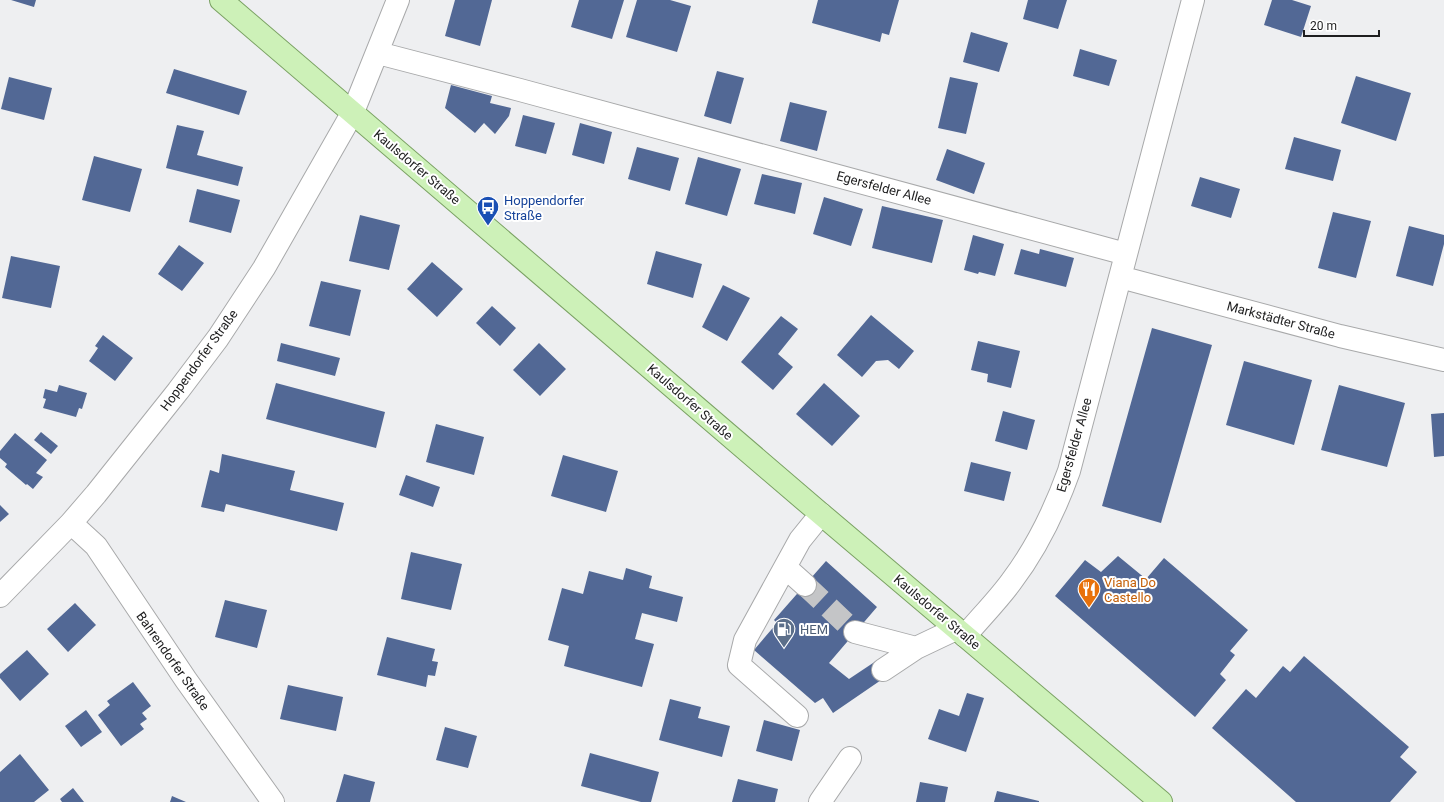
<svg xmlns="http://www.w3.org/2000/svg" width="1444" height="802" font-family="Roboto,sans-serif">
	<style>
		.building { fill: #526895 }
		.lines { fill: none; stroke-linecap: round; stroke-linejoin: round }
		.minor-tunnel { stroke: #c4c5c7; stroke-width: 22; stroke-dasharray: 22 11; stroke-linecap: butt }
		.minor-casing { stroke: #a8a9aa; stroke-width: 24 }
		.major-casing { stroke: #7aa163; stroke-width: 24 }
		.minor { stroke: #fff; stroke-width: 22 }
		.major { stroke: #cdf1b8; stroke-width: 22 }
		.labels { text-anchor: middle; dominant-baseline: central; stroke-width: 4; stroke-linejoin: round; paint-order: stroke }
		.street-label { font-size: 13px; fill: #1e1e1f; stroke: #fff }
		.transit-label { font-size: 13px; fill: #164399; stroke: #fff; text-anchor: start }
		.food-label { font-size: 13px; fill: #c56008; stroke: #fff; text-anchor: start }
		.service-label { font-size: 13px; fill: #4e5e75; stroke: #fff; text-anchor: start }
	</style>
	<rect width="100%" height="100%" fill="#eeeff1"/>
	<path class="building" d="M11,0h25l-2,7z
		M455,0h37l-12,46 -35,-10z
		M579,0h45l-12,39 -41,-12z
		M637,0h33l21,6 -14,46 -51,-15z
		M818,0h81l-10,35 -7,-2 -2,9 -68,-19z
		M1028,0h39l-9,29 -35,-10z
		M1272,0h20l19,6 -10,31 -37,-12z
		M971,32l37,11 -9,29 -36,-10z
		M1080,49l37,11 -8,26 -36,-10z
		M174,69l73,22 -8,24 -73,-22z
		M717,71l27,7 -13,46 -27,-8z
		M1356,76l55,17 -15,48 -55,-18z
		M9,77l43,11 -8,32 -43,-11z
		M950,77l28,6 -12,51 -28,-6z
		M451,85l41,11 -2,7 21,5 -2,8 -14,18 -11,-11 -9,10 -30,-25z
		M790,102l37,9 -10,40 -37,-10z
		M523,115l32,8 -9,31 -31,-8z
		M580,123l32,9 -8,32 -32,-9z
		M177,125l27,6 -7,24 46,12 -5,19 -72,-18z
		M1294,137l47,13 -8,31 -48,-12z
		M637,147l42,11 -9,33 -42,-12z
		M947,149l38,14 -11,31 -38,-14z
		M94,156l48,13 -12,43 -48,-12z
		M698,157l43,12 -14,47 -42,-12z
		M762,174l40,9 -7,31 -41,-10z
		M1200,177l40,12 -9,29 -40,-12z
		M197,189l43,11 -9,33 -42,-11z
		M824,197l39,12 -12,37 -38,-12z
		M882,206l61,14 -11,43 -60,-15z
		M1333,212l38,9 -15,57 -38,-10z
		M360,215l40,10 -11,45 -40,-9z
		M1409,226l35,9v9l-11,42 -37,-10z
		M973,235l31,9 -9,32 -16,-4 -1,2 -14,-4z
		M179,245l25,18 -22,28 -24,-17z
		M1021,249l18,5 1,-5 34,9 -8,29 -52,-13z
		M656,251l46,13 -9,34 -46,-14z
		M11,256l49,10 -9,42 -49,-10z
		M432,262l31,27 -26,28 -30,-28z
		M321,281l40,9 -11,46 -41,-10z
		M723,285l27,13 -23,43 -25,-14z
		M492,306l24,22 -16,18 -24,-23z
		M871,315l43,36 -15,18 -11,-9 -12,1 -14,16 -25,-22z
		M781,316l17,13 -20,25 15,13 -20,23 -32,-28z
		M1152,328l60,17 -51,178 -59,-17z
		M103,335l30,23 -18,23 -26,-20 9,-13 -3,-2z
		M978,341l42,10 -9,37 -24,-6 1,-8 -17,-4z
		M281,343l59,15 -5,18 -58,-15z
		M539,343l27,26 -26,27 -27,-26z
		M1244,361l68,19 -18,65 -68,-20z
		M276,383l109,29 -9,36 -110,-29z
		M824,383l36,33 -28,30 -36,-32z
		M59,385l28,8 -5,16 -3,-1 -3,9 -33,-9 3,-9 -3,-1 2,-9 12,3z
		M1339,385l66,18 -18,64 -66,-17z
		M1003,411l32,9 -8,30 -32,-9z
		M1444,413v43l-10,1 -3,-43z
		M436,424l48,13 -10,38 -48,-13z
		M41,432l17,14 -7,8 -17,-14z
		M15,433l32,27 -11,13 7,4 -10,12 -6,-5 -1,1 -21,-18 2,-3 -7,-6v-7z
		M222,454l73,17 -5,19 54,13 -7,28 -111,-27 -2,8 -23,-5 9,-37 9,3z
		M563,455l55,16 -12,41 -55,-16z
		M971,462l40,10 -7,29 -40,-10z
		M406,475l34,12 -7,20 -34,-12z
		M0,505l9,9 -9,8z
		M411,552l51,12 -11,46 -50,-11z
		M1118,556l28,23 18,-21 84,72 -18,21 5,4 -15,19 6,6 -31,37 -140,-121 30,-36 16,12z
		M826,561l51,46 -48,56 20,16 27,-18 11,15 -54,37 -10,-15 -8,5 -61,-53 23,-27 -3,-3z
		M626,568l26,8 -3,12 34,9 -6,25 -35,-9 -7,26 19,5 -12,43 -78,-21 5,-20 -21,-6 14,-52 21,6 6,-23 34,9z
		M225,600l42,10 -10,38 -42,-11z
		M75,603l21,22 -28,27 -21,-23z
		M387,637l48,12 -3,12 6,1 -3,14 -7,-1 -2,12 -49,-12z
		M27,650l22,24 -29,27 -20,-23v-4z
		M1304,656l105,91 -9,10 17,15 -27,30h-94l-84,-74 34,-39 10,9 27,-32 7,6z
		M133,682l18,24 -9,7 5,6 -7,5 4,5 -23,17 -23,-31 12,-10 -3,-4z
		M288,685l55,12 -7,34 -56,-12z
		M967,693l17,5 -18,54 -38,-13 11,-30 20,7z
		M670,699l31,8 -3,11 32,8 -8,31 -63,-17z
		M86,710l16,22 -21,15 -16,-21z
		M764,720l36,10 -8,31 -36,-10z
		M445,727l32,9 -9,32 -32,-8z
		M590,753l69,19 -8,30h-10l-60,-16z
		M20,754l29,36 -15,12h-34v-30z
		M344,774l31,8 -5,20h-34z
		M738,779l40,10 -3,13h-43z
		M920,782l28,5 -3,15h-29z
		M73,788l11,14h-22l-2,-3z
		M997,791l42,10v1h-45z
		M172,796l14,6h-16z"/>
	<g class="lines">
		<path class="minor-tunnel" d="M805,585l50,47"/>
		<g class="minor-casing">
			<path id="minor" d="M378,53l142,37 606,164
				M1120,277l220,59 104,24
				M71,523l25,23 90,134 87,122
				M786,568l19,17
				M0,596l71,-73 25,-29 82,-103 40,-53 46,-70 89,-156 45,-112
				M855,632l61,16 40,-19
				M965,636c15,-18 32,-35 46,-54 25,-33 44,-72 58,-111l124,-471
				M883,670l33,-22
				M797,716l-58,-51 6,-25 55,-100 21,-26
				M820,802l30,-44"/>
		</g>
		<g class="major-casing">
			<path id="major" d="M221,0l600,514 340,288"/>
		</g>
		<use href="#minor" class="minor"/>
		<use href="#major" class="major"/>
	</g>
	<defs>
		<g id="bus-pin" transform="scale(1.15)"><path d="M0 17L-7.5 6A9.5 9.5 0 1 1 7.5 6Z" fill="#1a4fb4" stroke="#fff"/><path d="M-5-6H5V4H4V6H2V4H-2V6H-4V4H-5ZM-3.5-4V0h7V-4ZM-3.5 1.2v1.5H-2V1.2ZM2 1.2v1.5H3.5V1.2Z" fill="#fff"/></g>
		<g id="restaurant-pin" transform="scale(1.15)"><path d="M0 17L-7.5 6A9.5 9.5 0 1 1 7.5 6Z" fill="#e8710a" stroke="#fff"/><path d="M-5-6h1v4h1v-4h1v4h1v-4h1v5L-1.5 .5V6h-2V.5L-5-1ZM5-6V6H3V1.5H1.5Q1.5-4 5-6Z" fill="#fff"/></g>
		<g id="fuel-pin" transform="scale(1.15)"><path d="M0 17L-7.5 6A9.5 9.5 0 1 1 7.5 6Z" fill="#5c6f8a" stroke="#fff"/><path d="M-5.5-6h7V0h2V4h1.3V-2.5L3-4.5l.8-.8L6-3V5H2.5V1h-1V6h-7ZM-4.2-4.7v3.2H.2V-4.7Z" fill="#fff"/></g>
	</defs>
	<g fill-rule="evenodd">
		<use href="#bus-pin" x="488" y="207"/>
		<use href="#restaurant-pin" x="1089" y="589"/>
		<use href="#fuel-pin" x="784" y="629"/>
	</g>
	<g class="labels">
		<g class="street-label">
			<text transform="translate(417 167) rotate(40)">Kaulsdorfer Straße</text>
			<text transform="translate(884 188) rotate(15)">Egersfelder Allee</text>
			<text transform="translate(1281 320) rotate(15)">Markstädter Straße</text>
			<text transform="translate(199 360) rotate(-54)">Hoppendorfer Straße</text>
			<text transform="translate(690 402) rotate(41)">Kaulsdorfer Straße</text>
			<text transform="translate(1074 445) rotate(-74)">Egersfelder Allee</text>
			<text transform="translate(937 612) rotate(40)">Kaulsdorfer Straße</text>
			<text transform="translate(173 661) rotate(55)">Bahrendorfer Straße</text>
		</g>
		<g class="transit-label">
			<text x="504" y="200">Hoppendorfer<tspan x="504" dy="15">Straße</tspan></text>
		</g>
		<g class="food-label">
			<text x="1104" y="582">Viana Do<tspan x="1104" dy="15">Castello</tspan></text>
		</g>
		<g class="service-label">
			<text x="800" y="629">HEM</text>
		</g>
	</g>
	<path d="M1304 30v6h75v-6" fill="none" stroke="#1e1e1f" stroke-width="2"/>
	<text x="1310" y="30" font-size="12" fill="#1e1e1f" stroke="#ffffff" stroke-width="3" paint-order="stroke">20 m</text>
</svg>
